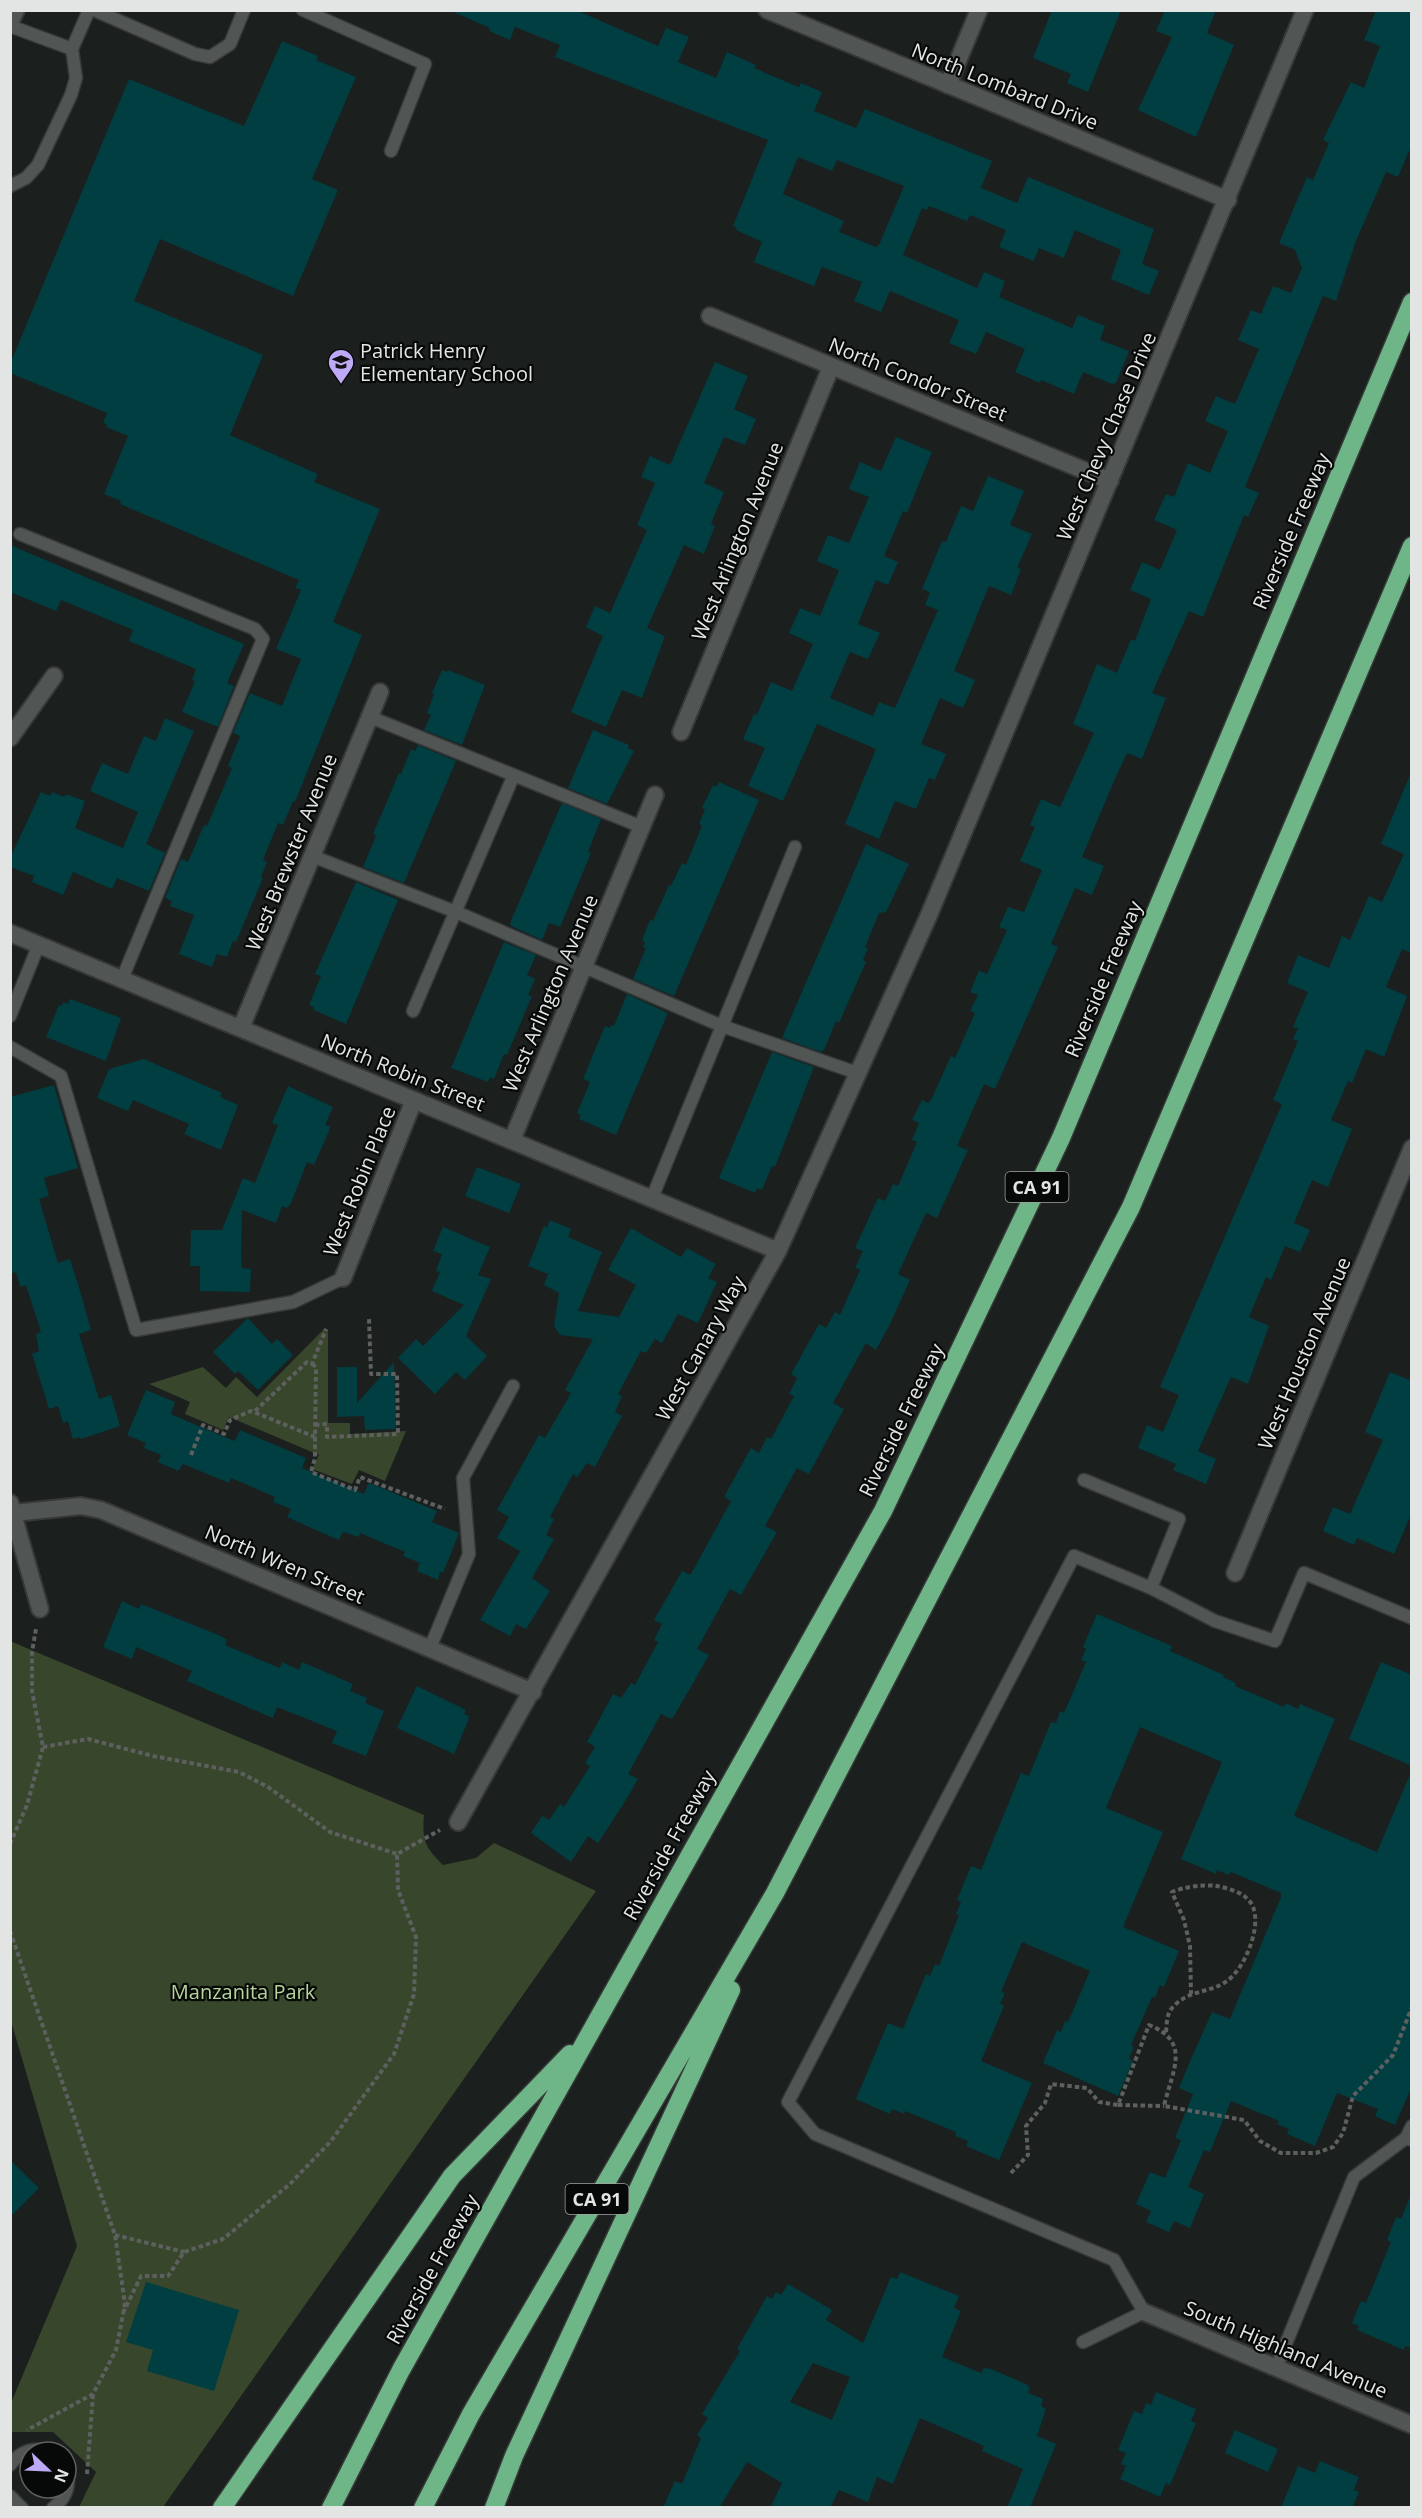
<svg xmlns="http://www.w3.org/2000/svg" width="1422" height="2518" font-family="'Open Sans',sans-serif">
	<style>
		.green { fill: #38462b }
		.building { fill: #003e41; fill-rule: evenodd }
		.lines { fill: none; stroke-linecap: round; stroke-linejoin: round }
		.service-casing { stroke: #363938; stroke-width: 15 }
		.minor-casing { stroke: #363938; stroke-width: 20 }
		.tertiary-casing { stroke: #363938; stroke-width: 20 }
		.motorway-casing { stroke: #363938; stroke-width: 21 }
		.path { stroke: #5d605f; stroke-width: 4; stroke-dasharray: 4.5 3; stroke-linecap: butt }
		.service { stroke: #515655; stroke-width: 12 }
		.minor { stroke: #515655; stroke-width: 16 }
		.tertiary { stroke: #515655; stroke-width: 16 }
		.motorway { stroke: #6eb687; stroke-width: 18 }
		.labels { text-anchor: middle; dominant-baseline: central; stroke-width: 4.5; stroke-linejoin: round; paint-order: stroke }
		.shield { fill: #070908; stroke: #a0a3a2; stroke-width: 1.5 }
		.shield-label { font-size: 18px; font-weight: bold; fill: #e2e5e4 }
		.street-label { font-size: 20px; fill: #e2e5e4; stroke: #070908 }
		.poi-label { font-size: 20px; fill: #e2e5e4; stroke: #070908; text-anchor: start }
		.park-label { font-size: 20px; fill: #b6d59a; stroke: #070908 }
	</style>
	<rect width="100%" height="100%" fill="#1b1f1e"/>
	<path class="green" d="M325,1328l3,2v93h22v11l56,-3 -21,50 -26,-11 -7,14 -40,-15 7,-14 -90,-38 -6,13 -38,-16 5,-12 -41,-18 54,-17 23,21 10,-11 21,20z
		M10,1641l414,174c-2,26 1,32 19,50l33,-7 18,-15 102,48 -433,616h-84l17,-35 -43,-40h-42v-29l66,-157 -66,-225z"/>
	<path class="building" d="M449,10h127l82,36 8,-18 23,9 -11,25 38,16 11,-26 29,13 -2,3 45,19 2,-4 21,9 -8,19 42,17 9,-19 127,52 -11,27 36,15 11,-26 126,52 -12,35 17,7 -10,24 -38,-16 10,-29 -46,-20 -11,28 -25,-10 -5,13 -35,-14 7,-17 -36,-15 -3,6 -38,-15 -2,4 -5,-2 -19,47 74,33 7,-16 21,9 -6,16 73,31 6,-13 27,11 -5,14 29,11 -13,32 -4,1 -29,-12 -9,22 -33,-14 -1,3 -25,-11 10,-23 -39,-17 -10,22 -27,-11 10,-23 -69,-29 -9,21 -27,-11 8,-19 -40,-15 -8,19 -60,-24 8,-20 -26,-12 1,-2 -4,-2 35,-86 -213,-83 5,-12 -45,-18 -5,13 -21,-9 1,-3zM798,157l34,14 5,-11 67,26 -25,59 -3,2 -37,-15 5,-11 -61,-27z
		M1052,10h69l-33,82 -21,-9 4,-9 -38,-16z
		M1165,10h51l-9,23 27,12 -38,92 -58,-27 34,-73 -16,-6z
		M1376,10h36v134l-14,33 -12,-5 -30,69 -20,60 -13,-5 -78,191 14,6 -11,24 -4,-2 -41,102 -14,-6 -37,82 14,5 -24,61 -15,-6 -13,28 -32,76 22,9 -12,29 -17,-7 -24,56 7,3 -63,142 -11,-5 -27,62 11,4 -14,31 -17,37 -11,-5 -28,61 12,6 -20,44 -14,26 -10,-7 -33,60 11,6 -19,35 -16,30 -12,-6 -32,58 12,6 -36,63 -11,-6 -33,60 12,6 -17,30 -20,34 -11,-5 -33,60 10,5 -12,21 -28,43 -10,-7 -17,26 -40,-29 11,-17 7,4 11,-16 4,3 26,-41 -5,-3 10,-16 -8,-5 26,-48 8,4 10,-15 4,2 23,-43 -4,-2 8,-16 -8,-4 28,-49 8,4 6,-10 35,-64 -7,-4 27,-49 8,5 8,-16 4,2 23,-43 -5,-2 8,-16 -6,-4 28,-50 7,4 9,-16 5,3 20,-45 -5,-2 8,-17 -8,-3 23,-50 7,3 8,-17 5,2 19,-44 -5,-2 7,-17 -7,-3 10,-20 6,3 3,-3 20,-44 4,2 20,-45 -5,-2 8,-16 -8,-3 9,-21 8,3 20,-44 -8,-3 9,-20 16,5 18,-42 -22,-9 15,-34 -5,-2 11,-26 19,8 34,-74 -21,-9 24,-60 20,9 14,-34 4,2 16,-42 -21,-9 12,-28 18,8 17,-40 -23,-10 12,-26 8,3 14,-34 22,10 18,-42 -23,-10 11,-25 19,8 24,-55 -21,-9 13,-30 10,4 12,-28 18,7 11,-25 -7,-18 -16,-7 28,-66 6,3 16,-37 -6,-3 28,-58 13,6 16,-42 -16,-6z
		M282,41l36,15 -2,4 40,17 -44,102 26,11 -45,106 -133,-57 -26,62 129,54 -33,80 88,39 -4,8 66,27 -47,113 29,13 -67,167 -2,-1 -10,24 -5,-2 -15,37 4,2 -6,15 2,1 -27,64 -3,-1 -6,16 -10,-3 -5,13 -33,-13 15,-39 -24,-9 2,-5 -7,-3 16,-39 7,3 16,-37 3,1 25,-58 -4,-2 12,-30 -7,-3 17,-40 32,13 19,-47 -25,-10 25,-59 -6,-2 4,-8 -179,-76 1,-3 -17,-7 24,-58 -22,-9 1,-3 -4,-1 4,-10 -97,-40v-9l119,-285 115,47z
		M715,362l33,14 -14,33 22,10 -11,26 -21,-8 -20,46 20,9 -13,32 4,2 -11,28 -20,-9 -37,83 18,8 -23,62 -20,-8 -16,37 -35,-15 32,-76 -17,-9 9,-21 15,7 37,-83 -10,-5 18,-42 -14,-6 9,-21 20,9z
		M896,437l36,15 -25,61 -4,-2 -19,45 14,6 -10,23 -12,-5 -18,44 22,9 -12,26 -18,-7 -20,46 43,18 6,-14 16,6 43,-98 -13,-5 5,-13 -8,-3 20,-48 4,1 15,-36 12,5 15,-35 36,15 -14,34 22,9 -15,34 4,1 -10,26 -22,-9 -35,85 21,9 -12,28 -23,-10 -19,46 25,10 -11,26 -6,-2 -13,31 -21,-8 -16,38 -34,-15 31,-75 -59,-25 -34,77 -35,-15 17,-38 -22,-9 11,-25 3,1 14,-33 21,9 21,-47 -24,-11 11,-25 20,8 19,-46 -22,-9 11,-26 21,8 20,-46 -20,-8 11,-27 21,9z
		M10,545l234,99 -17,39 7,3 -16,41 -36,-15 13,-31 -3,-1 4,-11 -67,-28 4,-11 -72,-30 -5,11 -46,-19z
		M442,670l5,2 1,-2 37,15 -23,60 -38,-15 7,-15 -4,-2 7,-19 -2,-1z
		M165,718l29,13 -48,113 19,9 -16,38 -32,-13 -5,11 -39,-17 -10,23 -31,-13 2,-6 -24,-9v-9l31,-66 9,4 2,-4 12,5 2,-3 19,7 -10,27 48,20 15,-36 -48,-21 12,-28 26,11 16,-38 12,5z
		M593,730l36,15 -1,3 6,3 -27,53 -39,-16z
		M418,745l38,16 -52,122 -41,-16 13,-31 -3,-2 26,-61 2,1 10,-25 4,2z
		M1412,770v183l-10,-4 -16,38 21,9 -23,61 -18,-8 -14,34 -4,-2 -17,39 21,9 -24,58 -16,-7 -18,43 16,7 -10,22 -15,-6 -14,34 -5,-3 -17,40 20,9 -21,58 -17,-7 -33,74 18,8 -10,25 -33,-14 3,-6 -38,-16 9,-23 16,7 16,-37 -19,-8 122,-283 -9,-4 25,-59 -5,-2 5,-11 -5,-1 15,-35 -21,-9 11,-28 31,13 13,-32 8,4 19,-44 13,6 22,-48 -23,-10z
		M719,782l40,18 -85,196 -41,-17 13,-31 -3,-1 2,-5 -3,-2 8,-20 3,1 16,-36 2,1 11,-23 4,2 16,-39 -3,-2 6,-15 -3,-1 11,-23 3,2z
		M562,803l39,16 -13,33 3,1 -31,74 -11,-4 -7,17 -31,-14 -1,-3z
		M866,844l43,20 -23,48 -7,1 -14,34 3,1 -5,12 3,2 -27,61 -3,-2 -12,29 -3,2 -39,-14z
		M356,882l42,18 -52,124 -32,-14v-3l-5,-2 12,-29 -6,-2z
		M504,942l32,13 -9,20 8,4 -7,16 4,1 -25,59 -3,-1 -10,25 -4,-2 -2,5 -37,-14z
		M627,994l41,19 -52,122 -37,-16 2,-4 -4,-2 13,-31 -7,-3 22,-53 5,2 1,-3 3,1z
		M70,999l51,19 -15,43 -60,-24 13,-32 3,1 1,-4 5,2z
		M772,1052l42,15 -39,100 -3,-1 -10,24 -5,-2 -2,5 -36,-15z
		M144,1059l78,34 -2,4 18,8 -17,45 -37,-16 5,-10 -56,-24 -5,11 -31,-13 12,-29z
		M54,1085l24,83 -34,10 5,18 -10,3 19,64 12,-4 10,32 11,39 -12,4 20,65 12,-4 9,31 -39,13 -1,-2 -7,2 -5,-18 -5,2 -5,-17 -9,3 -17,-55 7,-3 -3,-17 5,-2 -15,-47 -6,2 -4,-15 -6,2v-177z
		M288,1086l45,21 -8,18 5,1 -1,5 -15,34 -7,-3 -16,41 -4,5 -5,-2 -6,17 -34,-13 -1,48 1,10 9,1 -1,23 -50,-1v-25h-10l1,-36h31l21,-52 12,5 23,-58 -6,-2z
		M477,1167l44,17 -12,29 -44,-17z
		M550,1220l21,9 -3,8 34,15 -24,59 41,6 17,-32 -28,-15 23,-42 50,29 6,-9 29,16 -8,14 9,4 -19,41 -20,-9 -16,29 -7,-4 -9,14 -5,-2 -23,43 4,2 -7,16 7,4 -16,30 -11,21 -8,-4 -10,14 -4,-3 -23,43 4,2 -8,16 8,4 -22,39 18,13 -24,38 -10,-5 -6,12 -30,-16 40,-69 -23,-13 12,-21 -12,-7 42,-75 6,3 26,-45 -6,-3 28,-51 -33,-4 -6,-9 5,-33 -15,-8 4,-11 -20,-8 16,-40 3,2z
		M443,1227l47,20 -12,28 13,4 -25,57 21,20 -22,24 -9,-8 -21,22 -37,-36 18,-19 7,7 41,-41 -32,-14 8,-19 -4,-1 6,-17 -9,-3z
		M248,1318l24,26 5,-5 16,16 -35,35 -20,-19 -3,3 -22,-22z
		M394,1362l2,67 -31,1 -1,-14 -27,1v-50h20v36z
		M1390,1372l22,9v131l-18,42 -37,-16 -3,7 -31,-14 10,-24 17,7 33,-74 -18,-8z
		M146,1390l29,12 -4,12 46,20 18,7 5,-11 66,28 -4,10 62,26 4,-10h4l65,27 -5,11 27,11 -16,40 -3,-1 -2,8 -21,-9 3,-8 -17,-7 2,-4 -45,-19 -1,4 -16,-5 -4,8 -21,-9 -31,-14 4,-8 -18,-7 2,-5 -44,-19 -2,5 -46,-19 -5,7 -20,-9 3,-7 -17,-7 2,-5 -19,-8z
		M122,1601l17,8 2,-5 80,32 6,4 -2,5 55,23 2,-6 17,8 3,-8 51,22 -3,7 17,7 -2,5 19,8 -18,45 -34,-13 5,-12 -60,-24 -4,11 -86,-37 5,-10 -56,-24 -4,12 -29,-12z
		M1097,1614l75,32 -2,5 54,24 -1,2 13,6 -1,3 49,21 2,-4 12,6 2,-5 35,15 -41,97 83,36 35,-82v316l-17,39 -20,-9 3,-7 -41,-16 -22,53 -28,-12 2,-5 -12,-5 2,-3 -48,-20 -21,51 -6,-2 -16,37 16,7 -14,34 -16,-7 -5,11 -23,-10 5,-11 -15,-7 14,-32 15,6 16,-38 -6,-2 18,-44 -14,-6 12,-29 21,-47 18,7 51,-122v-4l-50,-21 -2,3 -12,-5 -1,4 -35,-15 41,-97 -82,-35 -34,81 57,24 -40,95 56,24 -15,36 -4,-2 -5,13 -3,-1 -21,48 3,2 -5,11 4,3 -15,35 -75,-33 14,-33 4,2 4,-11 3,1 22,-51 -68,-29 -21,50 4,1 -5,11 4,2 -23,55 51,22 -33,77 -33,-14 2,-5 -13,-5 1,-4 -51,-21 -1,3 -12,-5 -2,5 -34,-15 32,-76 15,6 23,-55 4,2 5,-12 4,2 20,-51 -3,-1 5,-12 -4,-2 14,-34 10,4 40,-97 8,3 22,-54 5,1 4,-12 4,2 22,-51 -5,-2 5,-11 -3,-2z
		M1381,1662l31,13v91l-63,-27z
		M417,1686l49,24 -2,4 5,2 -1,5 -14,33 -57,-26z
		M10,2160l29,28 -29,29z
		M1411,2194l1,154 -7,-2 -1,4 -47,-20 2,-4 -7,-3 9,-22 5,2 25,-61 -4,-2 9,-23 5,2z
		M900,2272l59,24 -5,12 7,3 -19,46 39,16 3,-5 7,1 35,15 4,4 -2,5 15,6 -2,7 5,3 -9,27 19,8 -26,64h-23l16,-39 -41,-18 2,-5 -64,-28 -27,66 -16,-7 -9,25 -29,-12 -9,18h-60l12,-25 -35,-21 -28,46h-56l12,-27 7,3 19,-46 -4,-3 11,-17 -6,-4 38,-63 -3,-2 30,-53 5,3 4,-7 5,3 7,-11 44,26 -6,10 37,23 28,-66 6,2zM813,2363l37,14 -18,43 -42,-18z
		M146,2282l93,28 -25,81 -67,-20 6,-21 -27,-8z
		M1156,2392l40,17 -5,12 5,2 -26,62 -4,-2 -6,14 -40,-18 6,-13 -5,-2 5,-11 -8,-3 16,-39 8,3 4,-11 5,2z
		M1235,2430l43,19 -10,23 -43,-19z
		M1320,2461l39,16 -5,13 5,2 -7,16h-71l17,-42 17,7z"/>
	<g class="lines">
		<g class="service-casing">
			<path id="service" d="M94,10l101,44 15,3 20,-13 14,-34
				M303,10l122,54 -34,87
				M10,26l62,23 17,-39
				M10,186l16,-8 12,-13 33,-70 5,-17 -4,-29
				M20,534l235,95 8,10 -141,340
				M370,717l272,110
				M312,856l144,56 266,114 135,47
				M413,1011l100,-234
				M10,1016l29,-72
				M10,1047l51,29 75,254 157,-28 50,-24
				M652,1198l143,-351
				M1151,1588l64,33 60,20 29,-68 108,45
				M430,1648l39,-94 -6,-76 50,-92
				M1412,2126l-6,12 6,2
				M1083,2342l61,-30 -30,-52 -299,-126 -27,-32 286,-546 77,32 28,-69 -95,-39
				M1276,2368l78,-191 52,-39
				M10,2465c10,-14 25,-19 41,-13
				M10,2496l12,12
				M53,2508c14,-10 18,-24 13,-40"/>
		</g>
		<g class="minor-casing">
			<path id="minor" d="M767,10l461,190
				M948,85l31,-75
				M710,316l400,165
				M681,732l150,-365
				M10,738l44,-62
				M10,933l768,318
				M241,1028l139,-336
				M512,1140l143,-345
				M343,1278l71,-178
				M10,1503l30,106
				M14,1513l67,-7 20,4 432,182
				M1235,1573l177,-425
				M458,1822l320,-571 151,-336 376,-905
				M1144,2312l268,113"/>
		</g>
		<g class="tertiary-casing">
			<path id="tertiary" d="M10,23l6,-13"/>
		</g>
		<g class="motorway-casing">
			<path id="motorway" d="M222,2508l230,-332 118,-122
				M331,2508l70,-138 482,-859 178,-373 351,-836
				M423,2508l48,-94 304,-521 356,-686 281,-661
				M494,2508l20,-52 217,-466"/>
		</g>
		<path class="path" d="M312,1364l4,3 -1,70 -61,-25 53,-50 5,2 14,-35
			M315,1425l12,-1v13l71,-3 -1,-60h-26l-2,-55
			M315,1437v21l-4,14 44,18 5,-13 85,32
			M191,1455l12,-30 21,9 6,-14 21,-9 3,1
			M43,1747l45,-8 65,17 86,16 29,15 62,45 67,22
			M10,1844l17,-39 16,-58 -11,-56v-39l4,-23
			M10,1931l105,304 10,69 -9,46 -23,44 -66,36
			M1166,2032c1,-13 1,-21 11,-29 15,-13 35,-11 50,-22 17,-12 33,-50 27,-71 -4,-16 -23,-21 -37,-24 -14,-2 -33,1 -45,6l12,28 6,26 1,48
			M1118,2105l46,1
			M1011,2173l17,-18 -2,-29 19,-23 6,-19 36,4 12,14 19,3 31,-80c43,17 23,46 15,81l80,14 16,21 21,12h35l17,-6 10,-14 10,-37 40,-41 19,-48
			M115,2235l69,17
			M123,2313l18,-37h27l16,-24 39,-13 67,-55 41,-43 63,-87 20,-60 2,-57 -18,-47 -1,-36 43,-24
			M87,2474l6,-79"/>
		<use href="#service" class="service"/>
		<use href="#minor" class="minor"/>
		<use href="#tertiary" class="tertiary"/>
		<use href="#motorway" class="motorway"/>
	</g>
	<defs>
		<g id="school-pin" transform="scale(1.35)"><path d="M0 17L-7.5 6A9.5 9.5 0 1 1 7.5 6Z" fill="#bda9f5" stroke="#070908"/><path d="M0-5L7-2L0 1L-7-2ZM-4 1L0 2.5L4 1V4Q0 6-4 4Z" fill="#111"/></g>
	</defs>
	<g fill-rule="evenodd">
		<use href="#school-pin" x="341" y="362"/>
	</g>
	<g class="labels">
		<g class="shield">
			<rect x="1005.5" y="1172" width="63" height="30" rx="4.5"/>
			<rect x="565.5" y="2184" width="63" height="30" rx="4.5"/>
		</g>
		<g class="shield-label">
			<text x="1037" y="1187">CA 91</text>
			<text x="597" y="2199">CA 91</text>
		</g>
		<g class="street-label">
			<text transform="translate(1005 86) rotate(22)">North Lombard Drive</text>
			<text transform="translate(918 379) rotate(22)">North Condor Street</text>
			<text transform="translate(1106 436) rotate(-67)">West Chevy Chase Drive</text>
			<text transform="translate(1291 531) rotate(-67)">Riverside Freeway</text>
			<text transform="translate(737 541) rotate(-68)">West Arlington Avenue</text>
			<text transform="translate(291 852) rotate(-68)">West Brewster Avenue</text>
			<text transform="translate(1103 979) rotate(-67)">Riverside Freeway</text>
			<text transform="translate(550 993) rotate(-67)">West Arlington Avenue</text>
			<text transform="translate(403 1072) rotate(22)">North Robin Street</text>
			<text transform="translate(359 1181) rotate(-68)">West Robin Place</text>
			<text transform="translate(700 1348) rotate(-61)">West Canary Way</text>
			<text transform="translate(1304 1353) rotate(-67)">West Houston Avenue</text>
			<text transform="translate(901 1420) rotate(-64)">Riverside Freeway</text>
			<text transform="translate(285 1564) rotate(23)">North Wren Street</text>
			<text transform="translate(669 1845) rotate(-61)">Riverside Freeway</text>
			<text transform="translate(432 2269) rotate(-61)">Riverside Freeway</text>
			<text transform="translate(1286 2349) rotate(23)">South Highland Avenue</text>
		</g>
		<g class="poi-label">
			<text x="360" y="350">Patrick Henry<tspan x="360" dy="23">Elementary School</tspan></text>
		</g>
		<g class="park-label">
			<text x="243" y="1991">Manzanita Park</text>
		</g>
	</g>
	<rect width="1422" height="2518" fill="none" stroke="#e2e5e4" stroke-width="24"/>
	<g transform="translate(48 2470) rotate(113)"><circle r="28" fill="#070908" stroke="#5f6160" stroke-width="1.5"/>
	<path d="M0-4.5L10 22L0 15L-10 22Z" fill="#bda9f5"/>
	<text y="-9" font-size="16" font-weight="bold" text-anchor="middle" fill="#e2e5e4">N</text>
	</g>
</svg>
